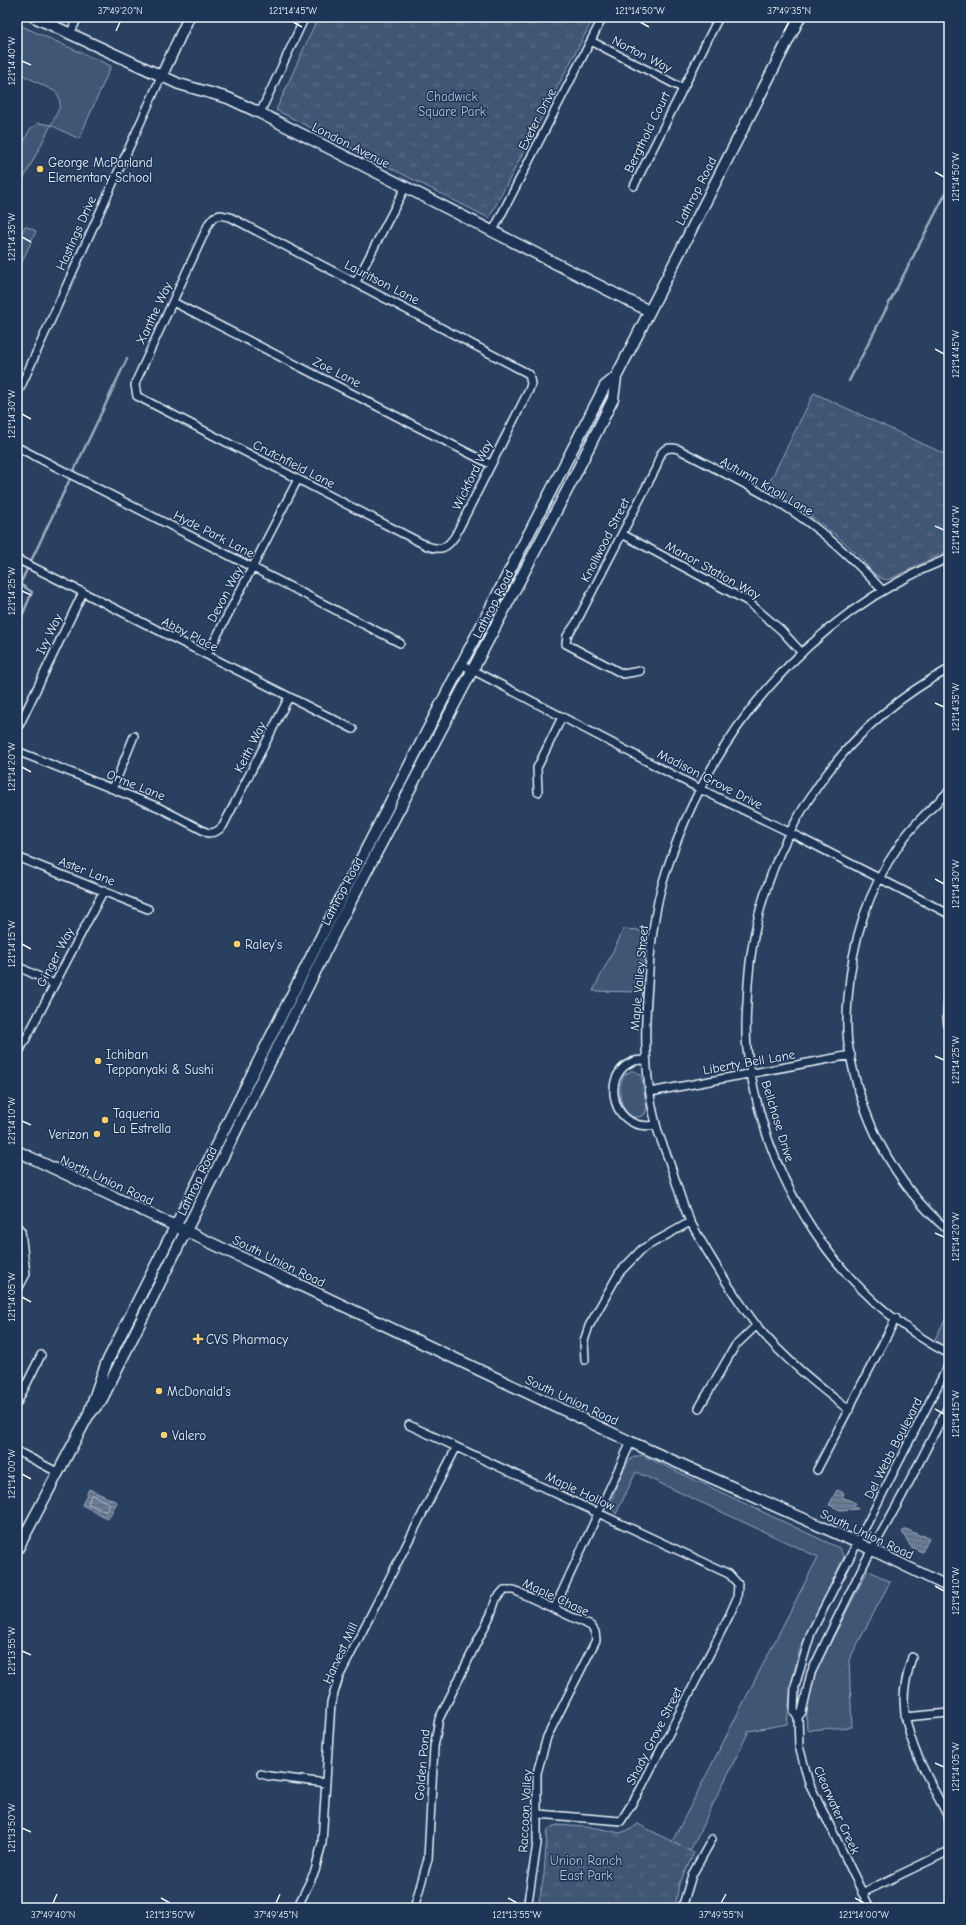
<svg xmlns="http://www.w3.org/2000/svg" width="966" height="1925" font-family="'Comic Neue',sans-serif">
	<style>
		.grass { fill: #415774; stroke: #94a4b6 }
		.park { fill: url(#park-tufts); stroke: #94a4b6 }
		.water { fill: url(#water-rules); stroke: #9dabbd }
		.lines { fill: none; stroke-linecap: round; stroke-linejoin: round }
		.shore { stroke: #b6c2d0; stroke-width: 1 }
		.stream { stroke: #9dabbd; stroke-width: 2.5 }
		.street-casing { stroke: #e8f1f8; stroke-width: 10 }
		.secondary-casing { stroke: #e8f1f8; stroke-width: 13 }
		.street { stroke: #1d3557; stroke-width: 7 }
		.secondary { stroke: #1d3557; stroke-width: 10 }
		.ticks { fill: none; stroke: #e8f1f8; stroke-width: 1.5 }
		.poi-dot { fill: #ffd166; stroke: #1d3557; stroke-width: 1.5 }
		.labels { text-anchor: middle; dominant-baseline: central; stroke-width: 3; stroke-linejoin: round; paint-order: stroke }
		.street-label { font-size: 13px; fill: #e8f1f8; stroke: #1d3557 }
		.park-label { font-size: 13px; fill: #b6c3d0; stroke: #1d3557 }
		.poi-label { font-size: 13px; fill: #e8f1f8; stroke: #1d3557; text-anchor: start }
		.neatline { fill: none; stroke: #e8f1f8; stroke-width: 1.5 }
		.ticks-label { font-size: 10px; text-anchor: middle; fill: #e8f1f8 }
	</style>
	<defs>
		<pattern id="park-tufts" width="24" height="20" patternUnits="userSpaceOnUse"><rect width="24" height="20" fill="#415774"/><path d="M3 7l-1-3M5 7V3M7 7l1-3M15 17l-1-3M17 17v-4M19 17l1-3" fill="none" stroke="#5c7089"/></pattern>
		<pattern id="water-rules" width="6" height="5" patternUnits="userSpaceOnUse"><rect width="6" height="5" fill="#6b7c95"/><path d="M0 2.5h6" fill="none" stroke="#5a6573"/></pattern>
	</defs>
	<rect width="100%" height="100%" fill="#294061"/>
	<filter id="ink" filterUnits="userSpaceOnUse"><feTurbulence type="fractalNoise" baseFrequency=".025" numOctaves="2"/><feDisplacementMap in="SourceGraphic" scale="8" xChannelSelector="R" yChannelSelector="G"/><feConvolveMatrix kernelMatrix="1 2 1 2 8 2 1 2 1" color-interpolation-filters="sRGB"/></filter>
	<g filter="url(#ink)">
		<path class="grass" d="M17,24l94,42 -32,73 -28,-14 -34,67v-37l13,-26 8,-6 13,2c5,-11 14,-22 5,-33l-39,-20z
			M25,226l11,5 -19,42v-31z
			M624,929l15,1 7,8 -3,9 -3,45 -47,-1z
			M631,1071h4l6,4 6,33 -2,6c-14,11 -25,-8 -25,-20 -1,-7 2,-13 4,-19z
			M949,1312v33c-7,2 -10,-1 -14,-6z
			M642,1455l197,93 5,9 -45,94 -8,35 -4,38 -38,7 -59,120 -18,-9 146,-285 -182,-85 -20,42 -5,-7c-1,-9 13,-40 19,-47 3,-3 7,-4 12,-5z
			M868,1570l22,12 -41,78 3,67 -45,3c-2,-22 3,-43 11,-63z"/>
		<path class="park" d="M318,17h276l-105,201 -213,-108z
			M814,393l135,63v94l-59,29c-13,4 -24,-16 -32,-24 -28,-27 -58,-47 -92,-66z
			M638,1824l56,29 -15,31 -4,24h-137l6,-34 3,-41 3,-5 7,-3 40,3 23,5 11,-4z"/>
		<path class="water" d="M89,1489l28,13 -9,17 -26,-14z
			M837,1490l7,3 -2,4 14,6 -2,3 4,3 -18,1 -11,-5z
			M906,1529l15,7 1,-1 7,3 -7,14 -11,-5 -9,-15z"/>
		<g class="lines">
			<path class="shore" d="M93,1495l17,9 -3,8 -19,-8 3,-8z"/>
			<path class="stream" d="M849,381l100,-194
				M17,628l15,-36 -12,-8 2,-4 105,-221"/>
			<g class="street-casing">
				<path id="street" d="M70,34l8,-17
					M591,41l91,47
					M260,113l45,-96
					M634,186l85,-169
					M220,215l10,2 299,157 2,10 -2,6 -74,146c-8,12 -14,15 -28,10l-290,-150 -2,-11 2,-6 72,-156 5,-6z
					M493,231l110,-214
					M356,282l49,-94
					M173,302l317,162
					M17,395l145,-320
					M17,447l383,196
					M622,534l125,67 34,29 21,23
					M17,559l336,170
					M207,655l91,-176
					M461,664l239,125 89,43 160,82
					M949,669c-117,63 -192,183 -201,315 -1,24 -4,49 0,72 18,125 88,238 201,298
					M640,671l-17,3 -57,-30 1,-8 9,-13 80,-155c4,-14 6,-23 22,-19 36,19 73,37 108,58 36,23 68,52 97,84
					M17,730l66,-138
					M17,751l141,56 50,26c7,0 10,-2 15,-7l66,-129
					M113,788l21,-52
					M949,791c-17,17 -36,33 -49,53 -33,47 -48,97 -52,154 -1,14 -2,30 0,45 11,72 45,141 101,188
					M538,792l-1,-24 25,-51
					M17,857l131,52
					M17,966l37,18
					M949,986l-2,28 2,24
					M17,1056l87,-166
					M645,1060c-45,-2 -41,74 11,65
					M650,1092l201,-37
					M17,1226l4,5 5,43 -9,17
					M585,1360l-1,-19 5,-15 30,-53 23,-24 48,-27
					M17,1403l24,-48
					M699,1408l36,-62 22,-21
					M849,1410c-33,-26 -67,-53 -93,-85 -23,-31 -46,-68 -65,-102 -9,-17 -14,-40 -21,-59 -4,-13 -11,-26 -14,-40 -12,-46 -12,-93 -8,-140 2,-33 5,-67 14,-99 43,-146 144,-270 287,-327
					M409,1425l320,149 9,10 -1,14 -7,16 -91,178 -18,29 -83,-7
					M17,1451l40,21
					M817,1470l79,-152
					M554,1609l77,-167
					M912,1657c-4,14 -8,27 -8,42 0,42 27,83 45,120
					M798,1717l4,-5 9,-39 18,-38 35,-71 38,-68 47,-91
					M905,1717l44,-4
					M261,1774l8,2 57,7
					M862,1893l87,-42
					M297,1908l18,-37 7,-28 9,-140 8,-26 117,-229
					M414,1908l14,-49 6,-112 5,-28 52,-105 5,-15 8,-9h10l77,36 4,6 1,8 -49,97 -10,36v71l-10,64
					M682,1908l10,-33 20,-36
					M870,1908l-61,-125 -10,-37 -1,-29 -4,-6 1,-25 16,-53 138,-269"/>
			</g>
			<g class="secondary-casing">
				<path id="secondary" d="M34,17l145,67 49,14 32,15 389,198
					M162,75l27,-58
					M17,1151l614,291 227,101 91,44
					M88,1416l14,-17 240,-481 231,-439 40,-80 3,-22 184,-360
					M17,1550l71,-134 18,-52 223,-443 276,-535 11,-9"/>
			</g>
			<use href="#street" class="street"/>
			<use href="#secondary" class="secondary"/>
		</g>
	</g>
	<path class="ticks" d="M293,22l9,5M640,22l9,5M116,31l4,-9M784,31l5,-9M22,61l9,4M935,172l9,5M22,237l9,5M935,349l9,5M22,414l9,5M935,526l9,4M22,591l9,4M935,703l9,4M22,767l9,5M935,879l9,5M22,944l9,5M935,1056l9,4M22,1121l9,4M935,1233l9,4M22,1297l9,5M935,1409l9,5M22,1474l9,5M935,1586l9,5M22,1651l9,4M935,1763l9,4M22,1828l9,4M161,1898l9,5M508,1898l9,5M855,1898l9,5M53,1903l4,-9M276,1903l4,-9M721,1903l5,-9"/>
	<g class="poi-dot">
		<circle cx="40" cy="169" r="4"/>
		<circle cx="237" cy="944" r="4"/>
		<circle cx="98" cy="1061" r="4"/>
		<circle cx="105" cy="1120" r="4"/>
		<circle cx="97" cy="1134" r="4"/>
		<path d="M196 1333h4v4h4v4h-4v4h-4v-4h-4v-4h4z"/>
		<circle cx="159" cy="1391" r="4"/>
		<circle cx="164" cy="1435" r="4"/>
	</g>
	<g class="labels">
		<g class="street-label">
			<text transform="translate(642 54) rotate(27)">Norton Way</text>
			<text transform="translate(537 119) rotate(-63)">Exeter Drive</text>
			<text transform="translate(647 132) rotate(-64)">Bergthold Court</text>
			<text transform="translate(351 145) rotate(27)">London Avenue</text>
			<text transform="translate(696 191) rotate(-63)">Lathrop Road</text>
			<text transform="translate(76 233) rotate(-66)">Hastings Drive</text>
			<text transform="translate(382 282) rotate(27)">Lauritson Lane</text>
			<text transform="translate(154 313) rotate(-65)">Xanthe Way</text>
			<text transform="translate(337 372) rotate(27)">Zoe Lane</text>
			<text transform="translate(294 464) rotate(27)">Crutchfield Lane</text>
			<text transform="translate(472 475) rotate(-64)">Wickford Way</text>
			<text transform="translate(767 486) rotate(30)">Autumn Knoll Lane</text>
			<text transform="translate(214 534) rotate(27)">Hyde Park Lane</text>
			<text transform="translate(605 540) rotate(-63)">Knollwood Street</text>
			<text transform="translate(713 570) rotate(29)">Manor Station Way</text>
			<text transform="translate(225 594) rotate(-62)">Devon Way</text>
			<text transform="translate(493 604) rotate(-63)">Lathrop Road</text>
			<text transform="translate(49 634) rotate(-64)">Ivy Way</text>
			<text transform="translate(190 634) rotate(27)">Abby Place</text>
			<text transform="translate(250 747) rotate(-63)">Keith Way</text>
			<text transform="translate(710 779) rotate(27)">Madison Grove Drive</text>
			<text transform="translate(136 785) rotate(22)">Orme Lane</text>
			<text transform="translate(87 871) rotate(21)">Aster Lane</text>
			<text transform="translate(342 891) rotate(-62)">Lathrop Road</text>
			<text transform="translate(55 957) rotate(-62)">Ginger Way</text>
			<text transform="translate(639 978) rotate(-85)">Maple Valley Street</text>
			<text transform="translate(749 1062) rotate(-10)">Liberty Bell Lane</text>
			<text transform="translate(778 1121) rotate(73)">Bellchase Drive</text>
			<text transform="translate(107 1180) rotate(25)">North Union Road</text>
			<text transform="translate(197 1181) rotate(-64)">Lathrop Road</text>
			<text transform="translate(279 1261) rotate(26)">South Union Road</text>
			<text transform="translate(572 1400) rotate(25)">South Union Road</text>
			<text transform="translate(893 1448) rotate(-63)">Del Webb Boulevard</text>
			<text transform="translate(580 1491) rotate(25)">Maple Hollow</text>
			<text transform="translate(867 1534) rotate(25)">South Union Road</text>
			<text transform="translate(556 1597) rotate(25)">Maple Chase</text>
			<text transform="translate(340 1653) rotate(-65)">Harvest Mill</text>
			<text transform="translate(654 1736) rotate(-63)">Shady Grove Street</text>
			<text transform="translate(422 1765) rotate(-85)">Golden Pond</text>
			<text transform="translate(837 1810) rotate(66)">Clearwater Creek</text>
			<text transform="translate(525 1811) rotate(-87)">Raccoon Valley</text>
		</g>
		<g class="park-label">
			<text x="452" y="96">Chadwick<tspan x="452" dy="15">Square Park</tspan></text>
			<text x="586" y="1860">Union Ranch<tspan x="586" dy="15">East Park</tspan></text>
		</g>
		<g class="poi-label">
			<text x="48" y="162">George McParland<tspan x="48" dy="15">Elementary School</tspan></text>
			<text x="245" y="944">Raley's</text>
			<text x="106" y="1054">Ichiban<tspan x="106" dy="15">Teppanyaki &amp; Sushi</tspan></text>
			<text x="113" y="1113">Taqueria<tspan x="113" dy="15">La Estrella</tspan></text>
			<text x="89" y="1134" text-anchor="end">Verizon</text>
			<text x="206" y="1339">CVS Pharmacy</text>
			<text x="167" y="1391">McDonald's</text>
			<text x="172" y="1435">Valero</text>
		</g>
	</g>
	<rect width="966" height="1925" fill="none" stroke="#1d3557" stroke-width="44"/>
	<rect x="22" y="22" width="922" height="1881" class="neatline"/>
	<g class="ticks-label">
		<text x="120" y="14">37°49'20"N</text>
		<text x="293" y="14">121°14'45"W</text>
		<text x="640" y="14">121°14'50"W</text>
		<text x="789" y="14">37°49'35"N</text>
		<text transform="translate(11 61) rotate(-90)" y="4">121°14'40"W</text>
		<text transform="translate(955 177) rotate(-90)" y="4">121°14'50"W</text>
		<text transform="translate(11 237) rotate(-90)" y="4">121°14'35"W</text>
		<text transform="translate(955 354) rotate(-90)" y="4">121°14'45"W</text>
		<text transform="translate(11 414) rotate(-90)" y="4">121°14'30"W</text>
		<text transform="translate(955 530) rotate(-90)" y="4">121°14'40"W</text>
		<text transform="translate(11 591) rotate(-90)" y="4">121°14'25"W</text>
		<text transform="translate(955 707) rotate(-90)" y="4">121°14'35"W</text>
		<text transform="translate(11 767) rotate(-90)" y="4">121°14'20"W</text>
		<text transform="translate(955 884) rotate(-90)" y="4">121°14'30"W</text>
		<text transform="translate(11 944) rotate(-90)" y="4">121°14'15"W</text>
		<text transform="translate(955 1060) rotate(-90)" y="4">121°14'25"W</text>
		<text transform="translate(11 1121) rotate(-90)" y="4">121°14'10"W</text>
		<text transform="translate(955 1237) rotate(-90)" y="4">121°14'20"W</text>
		<text transform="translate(11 1297) rotate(-90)" y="4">121°14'05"W</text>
		<text transform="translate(955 1414) rotate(-90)" y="4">121°14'15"W</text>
		<text transform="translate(11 1474) rotate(-90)" y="4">121°14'00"W</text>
		<text transform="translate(955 1591) rotate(-90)" y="4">121°14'10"W</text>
		<text transform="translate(11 1651) rotate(-90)" y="4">121°13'55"W</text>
		<text transform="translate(955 1767) rotate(-90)" y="4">121°14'05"W</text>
		<text transform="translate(11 1828) rotate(-90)" y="4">121°13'50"W</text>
		<text x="53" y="1918">37°49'40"N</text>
		<text x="170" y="1918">121°13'50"W</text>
		<text x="276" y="1918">37°49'45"N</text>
		<text x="517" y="1918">121°13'55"W</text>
		<text x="721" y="1918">37°49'55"N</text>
		<text x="864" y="1918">121°14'00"W</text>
	</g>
</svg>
